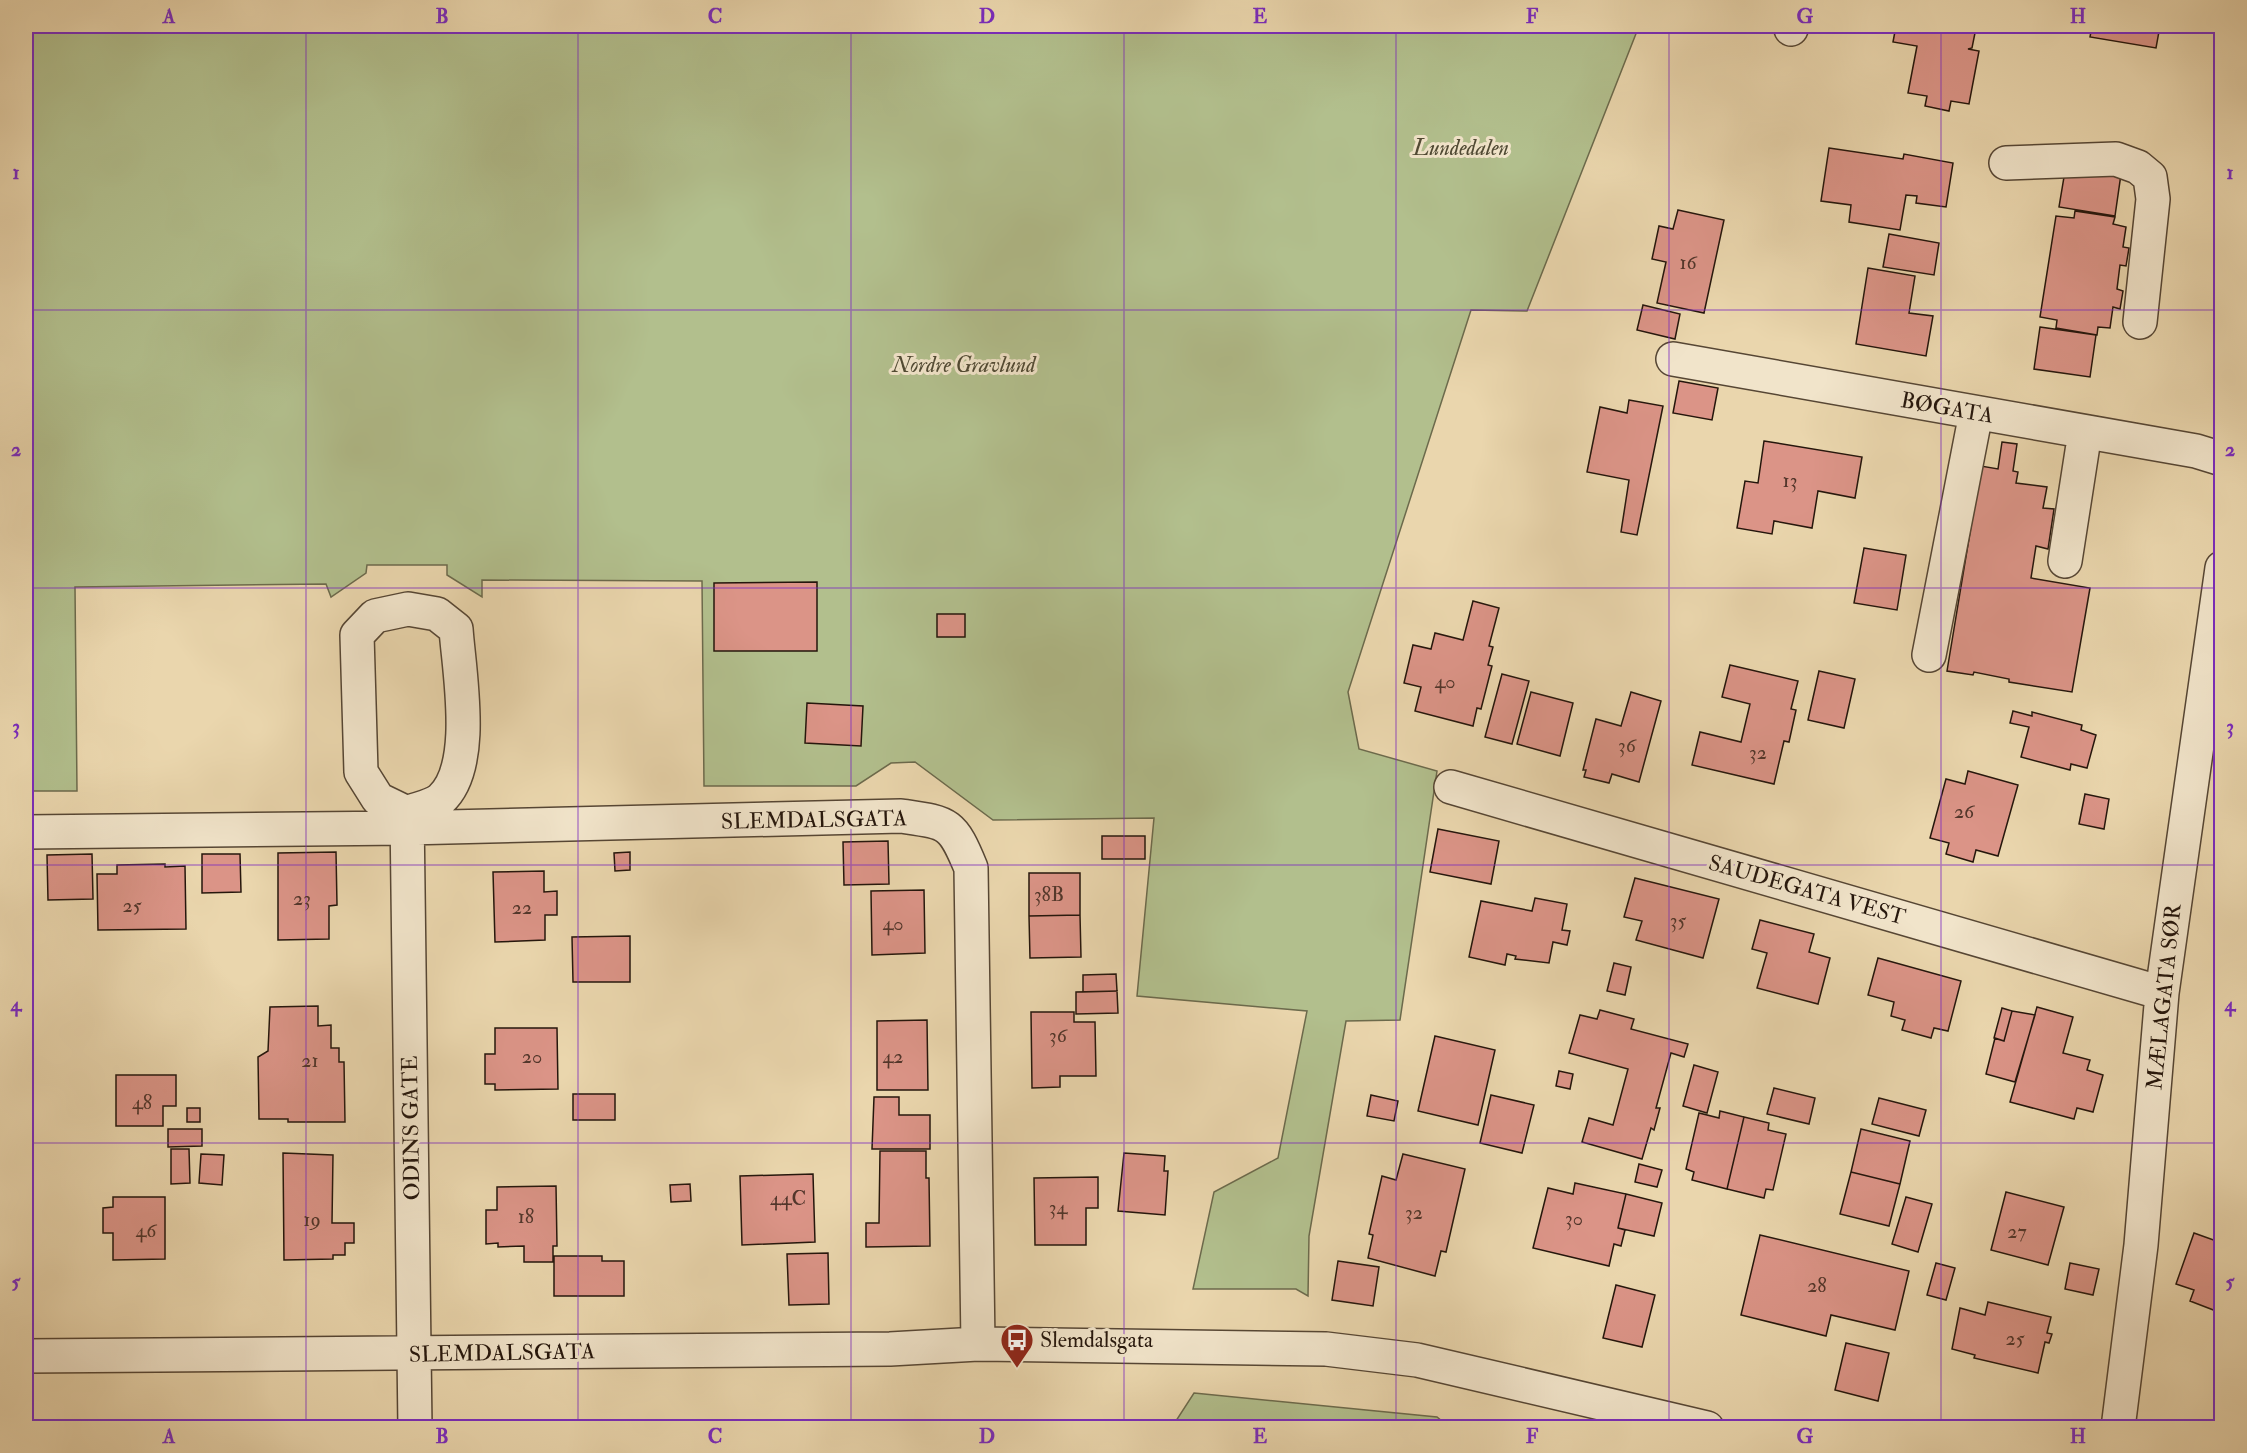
<svg xmlns="http://www.w3.org/2000/svg" width="2247" height="1453" font-family="'IM FELL Double Pica',serif">
	<style>
		.green { fill: #b2bf8d; stroke: #6c6a4c; stroke-width: 1.5 }
		.building { fill: #db9487; stroke: #25160c; stroke-width: 1.5 }
		.lines { fill: none; stroke-linecap: round; stroke-linejoin: round }
		.minor-casing { stroke: #564634; stroke-width: 36 }
		.minor { stroke: #f1e4ca; stroke-width: 33 }
		.grid { fill: none; stroke: #7b2cbf; stroke-width: 1.5; stroke-opacity: 0.55 }
		.labels { text-anchor: middle; dominant-baseline: central; stroke-width: 6; stroke-linejoin: round; paint-order: stroke }
		.number-label { font-size: 20px; fill: #52362b }
		.park-label { font-size: 22px; font-style: italic; fill: #4f4933; stroke: #f1e4ca }
		.street-label { font-size: 22px; fill: #25160c; stroke: #f1e4ca }
		.poi-label { font-size: 22px; fill: #25160c; stroke: #f1e4ca; text-anchor: start }
		.neatline { fill: none; stroke: #7b2cbf; stroke-width: 2 }
		.grid-label { font-size: 20px; text-anchor: middle; font-weight: bold; fill: #7b2cbf }
	</style>
	<rect width="100%" height="100%" fill="#ead6ad"/>
	<filter id="stains"><feTurbulence type="fractalNoise" baseFrequency=".00333" numOctaves="4"/><feColorMatrix values="0 0 0 0 .2 0 0 0 0 .09 0 0 0 0 .02 0 0 0 .5 -.17"/></filter>
	<radialGradient id="worn" r=".72"><stop offset=".6" stop-color="#630" stop-opacity="0"/><stop offset="1" stop-color="#630" stop-opacity=".3"/></radialGradient>
	<path class="green" d="M26,26h1613l-112,285 -56,-1 -123,382 11,57 78,22 -37,249 -54,1 -37,215 -1,60 -12,-7h-103l21,-97 64,-34 29,-147 -170,-15 17,-178 -161,2 -78,-58 -24,1 -35,23h-152l-2,-205 -220,-1v17l-35,-22v-10h-80l-1,8 -35,24 -5,-13 -251,3 2,204h-51z
		M1194,1393l243,24 12,10h-277z"/>
	<path class="building" d="M1896,26h76l-1,7h4l-3,15 -4,1 11,2 -10,53 -18,-3 -2,10 -24,-5 2,-10 -19,-3 9,-47 -24,-4z
		M2092,26h68l-4,22 -66,-11z
		M1829,148l74,11 1,-5 49,9 -7,44 -30,-4 1,-7 -11,-1 -6,35 -51,-8 2,-17 -30,-4z
		M2066,165l55,9 -6,42 -56,-9z
		M1678,210l46,10 -20,93 -47,-10 9,-41 -14,-3 7,-33 14,3z
		M2075,211l40,6 -2,7 13,3 -3,20 6,1 -3,18 -6,-1 -3,24 6,2 -3,18 -7,-2 -3,21 -12,-1 -1,8 -41,-7 1,-8 -17,-3 16,-101 18,2z
		M1889,234l50,9 -5,32 -51,-8z
		M1868,268l47,8 -6,37 24,3 -7,40 -70,-12z
		M1643,305l37,9 -5,25 -38,-9z
		M2040,327l56,8 -6,42 -56,-8z
		M1679,381l39,7 -6,32 -39,-7z
		M1629,400l34,6 -26,129 -16,-3 8,-52 -42,-8 13,-65 27,6z
		M1764,441l98,16 -7,41 -37,-7 -6,37 -38,-7 -2,13 -35,-6 8,-47 13,2z
		M2002,442l15,2 -4,27 5,1 -2,11 31,4 -4,21 11,1 -6,40 -12,-3 -5,32 59,10 -18,104 -63,-10v-3l-35,-7 -1,3 -26,-4 34,-205 17,3z
		M1864,548l42,7 -9,55 -43,-7z
		M817,582v69h-103v-68z
		M1473,601l26,7 -10,38 4,1 -5,18 4,1 -11,43 -4,-1 -4,18 -58,-15 6,-24 -17,-4 9,-38 18,4 4,-16 28,7z
		M937,614h28v23h-28z
		M1730,665l68,16 -7,28 5,1 -7,32 -5,-1 -10,43 -82,-19 8,-33 41,10 9,-38 -28,-7z
		M1819,671l36,8 -11,49 -36,-8z
		M1502,674l27,7 -17,63 -27,-7z
		M1531,692l42,11 -13,53 -43,-12z
		M1631,692l30,9 -22,81 -27,-8 -3,9 -25,-6 2,-7h-3l13,-51 25,7z
		M807,703l56,3 -2,40 -56,-3z
		M2013,711l19,5v-4l50,13 -1,5 15,5 -9,33 -16,-4 -1,6 -49,-13 8,-30 -19,-4z
		M1968,771l50,14 -20,71 -22,-6 -3,12 -27,-8 3,-11 -19,-5 16,-59 19,5z
		M2085,794l24,5 -5,30 -25,-5z
		M1438,829l61,12 -8,43 -61,-12z
		M1102,836h43v23h-43z
		M888,841l1,43 -45,1 -1,-43z
		M336,852l1,53 -8,1v33l-51,1v-87z
		M630,852v18l-15,1 -1,-18z
		M92,854l1,45 -45,1 -1,-45z
		M202,854h38l1,38 -39,1z
		M165,864v3l20,-1 1,63 -88,1 -1,-56h20v-9z
		M544,871v21l13,-1v24h-12v25l-50,2 -2,-70z
		M1029,873h51v42l-51,1z
		M1635,878l84,21 -16,59 -67,-18 6,-19 -18,-4z
		M924,890l1,63 -53,2 -1,-64z
		M1535,898l32,6 -5,26 8,1 -3,14 -14,-3 -4,21 -34,-4 1,-3 -9,-2 -2,11 -36,-8 12,-56 51,10z
		M1080,915l1,42 -51,1 -1,-42z
		M1760,920l54,14 -5,18 21,6 -12,46 -61,-16 10,-35 -15,-4z
		M630,936v46h-57l-1,-45z
		M1878,958l83,23 -13,50 -14,-3 -3,10 -29,-8 3,-10 -14,-4 3,-14 -26,-7z
		M1614,963l17,4 -6,28 -18,-4z
		M1116,974l1,17 -34,1v-17z
		M1117,991l1,22 -42,1v-22z
		M318,1006v20l13,-1v23h8v14h5l1,60h-57v-3h-29l-1,-62 10,-6 2,-44z
		M2037,1007l36,10 -10,36 27,7 -3,10 16,5 -10,37 -16,-4 -3,11 -64,-17z
		M2002,1008l10,3 -8,30 -10,-3z
		M1600,1010l34,9 -3,10 57,15 -4,13 -13,-4 -15,55h4l-6,22 -3,-2 -9,31 -60,-17 7,-24 24,7 15,-56 -59,-16 11,-38 17,4z
		M2012,1011l23,4 -20,67 -29,-8 9,-36 9,3z
		M1031,1012h43v10h21l1,54h-36v11l-28,1z
		M927,1020l1,70h-51v-69z
		M495,1028h62l1,61 -63,1v-6h-10v-30h10z
		M1435,1036l60,14 -17,75 -60,-14z
		M1694,1065l24,7 -11,41 -24,-7z
		M1559,1071l14,3 -3,15 -14,-3z
		M116,1075h60v31h-13v20h-47z
		M1774,1088l41,10 -6,26 -42,-10z
		M573,1094h42v26h-42z
		M1371,1095l27,6 -4,20 -27,-5z
		M1491,1095l43,10 -12,48 -42,-10z
		M874,1097h25v18h31v34h-58z
		M1879,1098l47,12 -7,26 -47,-12z
		M187,1108h13v14h-13z
		M1720,1111l24,6 -17,72 -35,-9 2,-8 -8,-3 13,-56 20,5z
		M1744,1117l25,6 -1,7 18,4 -13,56 -7,-1 -2,9 -37,-9z
		M168,1129h34v17l-34,1z
		M1861,1129l49,12 -10,43 -49,-12z
		M171,1149h18l1,34 -19,1z
		M880,1151h46v27h3l1,68 -64,1v-24h13z
		M283,1153l50,2 -1,68h22v20h-9v12h-12v4l-49,1z
		M1124,1153l41,3 -1,15h4l-3,44 -47,-4z
		M201,1154l23,1 -2,30 -23,-2z
		M1403,1154l62,15 -19,83 -5,-1 -6,25 -67,-18 5,-23 -4,-1 13,-58 14,4z
		M1639,1164l23,6 -5,17 -22,-5z
		M1851,1172l49,12 -11,42 -49,-12z
		M813,1174l2,68 -73,3 -2,-69z
		M1098,1177v31h-12v37h-51l-1,-67z
		M1575,1183l51,11 -8,34 7,2 -4,16 -7,-2 -5,22 -76,-18 15,-60 25,6z
		M690,1184l1,17 -20,1 -1,-17z
		M556,1186l1,60h-4v16h-29v-16l-26,1v-4l-12,1v-34h11v-23z
		M2006,1192l58,15 -16,58 -57,-15z
		M1626,1194l36,9 -8,33 -36,-8z
		M113,1197h52v62l-52,1v-27h-10v-25l10,-1z
		M1906,1197l26,7 -14,48 -26,-8z
		M2194,1233l28,10v57l-6,11 -26,-10 4,-11 -18,-6z
		M1760,1235l149,36 -14,59 -64,-15 -5,21 -85,-21z
		M828,1253l1,51 -40,1 -2,-51z
		M554,1256h48v5h22v35h-70z
		M1338,1261l41,6 -6,39 -41,-6z
		M1936,1263l19,5 -9,32 -19,-5z
		M2070,1263l29,6 -6,26 -28,-6z
		M1616,1285l39,10 -13,52 -39,-9z
		M1988,1302l63,15 -4,16 5,1 -3,9 -4,-1 -7,31 -64,-15 1,-3 -23,-6 8,-41 25,7z
		M1846,1343l43,10 -11,48 -43,-11z"/>
	<g class="lines">
		<g class="minor-casing">
			<path id="minor" d="M1791,29l1,-3
				M2006,163l110,-4 22,8 12,10 3,22 -13,123
				M1673,359l523,92 26,8
				M2065,561l20,-129
				M1929,655l47,-242
				M1451,787l711,206
				M407,813l-29,-14 -17,-27 -4,-137 18,-19 33,-7 29,5 19,15c3,43 21,137 -15,170 -8,7 -25,10 -34,14l8,615
				M26,832l381,-4 494,-12c48,7 51,6 70,52l7,476
				M26,1356l864,-7 88,-5 348,5 91,11 290,68
				M2118,1428l23,-183 21,-252 60,-425"/>
		</g>
		<use href="#minor" class="minor"/>
	</g>
	<path class="grid" d="M306,26v1402M578,26v1402M851,26v1402M1124,26v1402M1396,26v1402M1669,26v1402M1941,26v1402M26,310h2196M26,588h2196M26,865h2196M26,1143h2196"/>
	<defs>
		<g id="bus-pin" transform="scale(1.725)"><path d="M0 17L-7.5 6A9.5 9.5 0 1 1 7.5 6Z" fill="#8f2418" stroke="#f1e4ca"/><path d="M-5-6H5V4H4V6H2V4H-2V6H-4V4H-5ZM-3.5-4V0h7V-4ZM-3.5 1.2v1.5H-2V1.2ZM2 1.2v1.5H3.5V1.2Z" fill="#fff"/></g>
	</defs>
	<g fill-rule="evenodd">
		<use href="#bus-pin" x="1017" y="1340"/>
	</g>
	<g class="labels">
		<g class="number-label">
			<text x="1688" y="262">16</text>
			<text x="1790" y="480">13</text>
			<text x="1445" y="681">40</text>
			<text x="1627" y="745">36</text>
			<text x="1758" y="752">32</text>
			<text x="1964" y="811">26</text>
			<text x="1049" y="894">38B</text>
			<text x="302" y="898">23</text>
			<text x="132" y="905">25</text>
			<text x="522" y="907">22</text>
			<text x="1678" y="920">35</text>
			<text x="893" y="923">40</text>
			<text x="1058" y="1035">36</text>
			<text x="532" y="1056">20</text>
			<text x="893" y="1056">42</text>
			<text x="310" y="1060">21</text>
			<text x="142" y="1102">48</text>
			<text x="788" y="1198">44C</text>
			<text x="1058" y="1207">34</text>
			<text x="1414" y="1212">32</text>
			<text x="526" y="1216">18</text>
			<text x="1574" y="1218">30</text>
			<text x="312" y="1219">19</text>
			<text x="146" y="1230">46</text>
			<text x="2017" y="1231">27</text>
			<text x="1817" y="1285">28</text>
			<text x="2015" y="1338">25</text>
		</g>
		<g class="park-label">
			<text x="1461" y="148">Lundedalen</text>
			<text x="964" y="365">Nordre Gravlund</text>
		</g>
		<g class="street-label">
			<text transform="translate(1947 408) rotate(10)">BØGATA</text>
			<text transform="translate(814 820) rotate(-1)">SLEMDALSGATA</text>
			<text transform="translate(1807 890) rotate(16)">SAUDEGATA VEST</text>
			<text transform="translate(2164 997) rotate(-84)">MÆLAGATA SØR</text>
			<text transform="translate(411 1128) rotate(-91)">ODINS GATE</text>
			<text transform="translate(502 1353) rotate(-1)">SLEMDALSGATA</text>
		</g>
		<g class="poi-label">
			<text x="1040" y="1340">Slemdalsgata</text>
		</g>
	</g>
	<rect width="2247" height="1453" fill="none" stroke="#ead6ad" stroke-width="66"/>
	<rect x="33" y="33" width="2181" height="1387" class="neatline"/>
	<g class="grid-label">
		<text x="169" y="23">A</text>
		<text x="442" y="23">B</text>
		<text x="715" y="23">C</text>
		<text x="987" y="23">D</text>
		<text x="1260" y="23">E</text>
		<text x="1532" y="23">F</text>
		<text x="1805" y="23">G</text>
		<text x="2078" y="23">H</text>
		<text x="16" y="179">1</text>
		<text x="2230" y="179">1</text>
		<text x="16" y="456">2</text>
		<text x="2230" y="456">2</text>
		<text x="16" y="733">3</text>
		<text x="2230" y="733">3</text>
		<text x="16" y="1011">4</text>
		<text x="2230" y="1011">4</text>
		<text x="16" y="1288">5</text>
		<text x="2230" y="1288">5</text>
		<text x="169" y="1443">A</text>
		<text x="442" y="1443">B</text>
		<text x="715" y="1443">C</text>
		<text x="987" y="1443">D</text>
		<text x="1260" y="1443">E</text>
		<text x="1532" y="1443">F</text>
		<text x="1805" y="1443">G</text>
		<text x="2078" y="1443">H</text>
	</g>
	<rect width="100%" height="100%" filter="url(#stains)"/>
	<rect width="100%" height="100%" fill="url(#worn)"/>
</svg>
